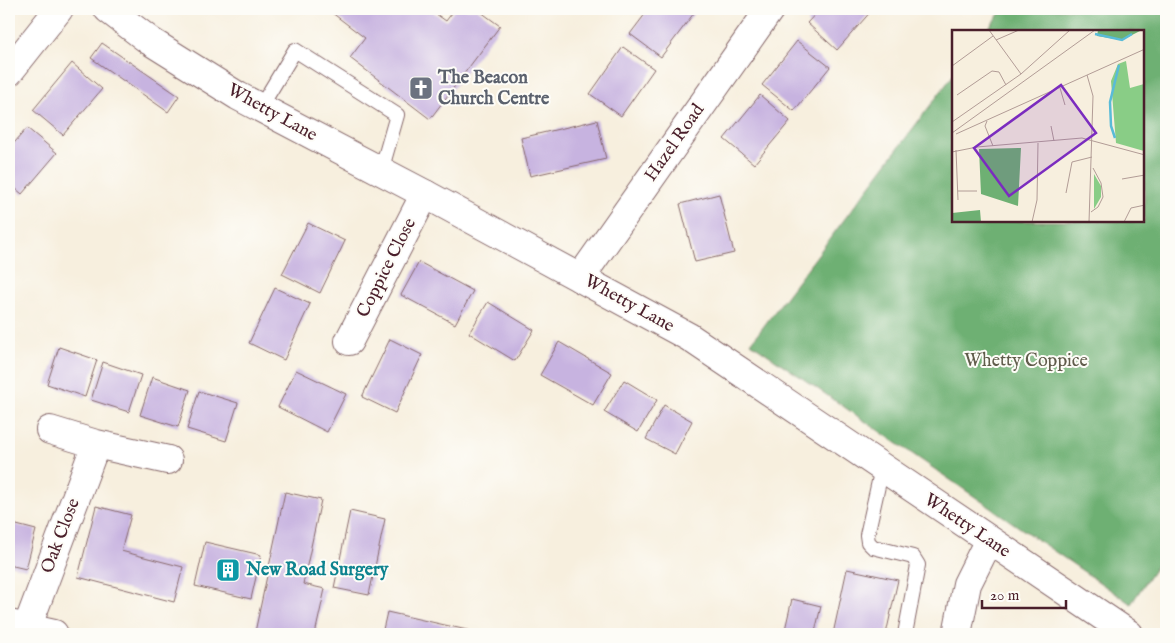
<svg xmlns="http://www.w3.org/2000/svg" width="1175" height="643" font-family="'IM FELL English',serif">
	<style>
		.forest { fill: #6eb073; stroke: #5c684f }
		.building { fill: #c7b3e0 }
		.lines { fill: none; stroke-linecap: round; stroke-linejoin: round }
		.service-casing { stroke: #87686a; stroke-width: 16 }
		.minor-casing { stroke: #87686a; stroke-width: 30 }
		.tertiary-casing { stroke: #87686a; stroke-width: 30 }
		.service { stroke: #fff; stroke-width: 14 }
		.minor { stroke: #fff; stroke-width: 28 }
		.tertiary { stroke: #fff; stroke-width: 28 }
		.labels { text-anchor: middle; dominant-baseline: central; stroke-width: 4; stroke-linejoin: round; paint-order: stroke }
		.worship-label { font-size: 18px; font-weight: bold; fill: #5b616d; stroke: #fdfcf7; text-anchor: start }
		.street-label { font-size: 18px; fill: #4a1f2b; stroke: #fdfcf7 }
		.park-label { font-size: 18px; fill: #605c4b; stroke: #fdfcf7 }
		.culture-label { font-size: 18px; font-weight: bold; fill: #0d838f; stroke: #fdfcf7; text-anchor: start }
		.inset-river { fill: none; stroke: #59bbd8; stroke-width: 2.5 }
		.inset-road { fill: none; stroke: #b29c96; stroke-width: 1 }
		.view { fill: #7b2cbf; fill-opacity: 0.15; stroke: #7b2cbf; stroke-width: 2.5 }
		.inset-edge { fill: none; stroke: #4a1f2b; stroke-width: 2.5 }
	</style>
	<rect width="100%" height="100%" fill="#fdfcf7"/>
	<filter id="ink" filterUnits="userSpaceOnUse"><feTurbulence type="fractalNoise" baseFrequency=".02" numOctaves="2"/><feDisplacementMap in="SourceGraphic" scale="10" xChannelSelector="R" yChannelSelector="G"/><feConvolveMatrix kernelMatrix="1 2 1 2 8 2 1 2 1" color-interpolation-filters="sRGB"/></filter>
	<filter id="wash" filterUnits="userSpaceOnUse"><feTurbulence type="fractalNoise" baseFrequency=".0096" numOctaves="4" result="noise"/><feDisplacementMap in="SourceGraphic" scale="20" xChannelSelector="R" yChannelSelector="G"/><feGaussianBlur stdDeviation="1.12" result="paint"/><feColorMatrix in="noise" values="0 0 0 0 0 0 0 0 0 0 0 0 0 0 0 0 0 1.4 0 .05"/><feComposite in="paint" operator="in"/></filter>
	<g filter="url(#wash)">
		<rect width="100%" height="100%" fill="#f7efde"/>
		<path class="forest" d="M1003,9h163v543l-35,52 -380,-261 203,-269v147h190v-190h-158z"/>
		<g id="blocks">
			<path class="building" d="M327,9h102l17,12 9,-12h22l23,17 -70,93 -80,-61 15,-20z
				M649,9h40l5,4 -33,44 -31,-23z
				M820,9h53l-36,41 -30,-27z
				M797,41l33,26 -36,44 -32,-26z
				M102,43l77,53 -11,16 -77,-54z
				M623,47l31,22 -33,47 -31,-22z
				M72,63l30,26 -39,46 -30,-25z
				M760,95l30,26 -36,43 -30,-25z
				M597,120l9,39 -76,17 -9,-38z
				M27,128l30,25 -35,41 -13,-11v-34z
				M719,194l15,59 -39,9 -15,-58z
				M308,223l37,18 -25,52 -38,-19z
				M419,262l54,29 -18,33 -54,-29z
				M275,288l35,16 -26,56 -35,-17z
				M488,302l46,28 -19,31 -46,-28z
				M390,339l32,16 -27,58 -33,-16z
				M559,342l53,31 -19,32 -53,-30z
				M59,347l38,13 -12,37 -38,-13z
				M103,362l38,13 -12,37 -38,-12z
				M296,370l50,24 -19,38 -49,-25z
				M152,377l38,13 -12,37 -38,-12z
				M624,380l33,20 -19,32 -34,-20z
				M199,391l39,12 -12,38 -39,-12z
				M664,405l28,16 -17,33 -29,-15z
				M285,492l36,8 -18,84 22,5 -10,45h-49l-11,-2z
				M96,506l35,9 -10,36 62,16 -9,35 -96,-25z
				M350,511l35,8 -16,76 -35,-7z
				M9,523l27,7 -10,39 -17,-4z
				M205,542l56,13 -10,44 -56,-13z
				M847,569l51,11 -12,54h-53z
				M792,599l29,7 -6,26 4,2h-35z
				M387,612l89,20 -1,2h-93z"/>
		</g>
	</g>
	<g filter="url(#ink)">
		<use href="#blocks" fill-opacity="0" stroke="#87686a" stroke-width="1"/>
		<g class="lines">
			<g class="service-casing">
				<path id="service" d="M260,108l35,-58 102,65 -16,56
					M882,468l-15,67 1,7 5,5 40,10 5,8 -13,69"/>
			</g>
			<g class="minor-casing">
				<path id="minor" d="M9,72l50,-63
					M580,278l190,-269
					M349,341l76,-147
					M50,430l46,14 72,16
					M27,628l69,-184"/>
			</g>
			<g class="tertiary-casing">
				<path id="tertiary" d="M108,9l42,32 88,55 187,98 264,143 440,297
					M9,624l45,10
					M957,634l10,-50 22,-44"/>
			</g>
			<use href="#service" class="service"/>
			<use href="#minor" class="minor"/>
			<use href="#tertiary" class="tertiary"/>
		</g>
	</g>
	<defs>
		<g id="church-square" transform="scale(1.25)"><rect x="-9" y="-9" width="18" height="18" rx="4" fill="#6b7280" stroke="#fdfcf7"/><path d="M-1.2-6h2.4v3.5h3.3v2.4h-3.3V6h-2.4V-.1h-3.3v-2.4h3.3Z" fill="#fff"/></g>
		<g id="building-square" transform="scale(1.25)"><rect x="-9" y="-9" width="18" height="18" rx="4" fill="#0f9aa8" stroke="#fdfcf7"/><path d="M-4-6H4V6H1V3H-1V6H-4ZM-2.5-4.3h1.7v1.8h-1.7ZM.8-4.3h1.7v1.8H.8ZM-2.5-1h1.7V.8h-1.7ZM.8-1h1.7V.8H.8Z" fill="#fff"/></g>
	</defs>
	<g fill-rule="evenodd">
		<use href="#church-square" x="421" y="88"/>
		<use href="#building-square" x="228" y="570"/>
	</g>
	<g class="labels">
		<g class="worship-label">
			<text x="438" y="78">The Beacon<tspan x="438" dy="21">Church Centre</tspan></text>
		</g>
		<g class="street-label">
			<text transform="translate(272 113) rotate(29)">Whetty Lane</text>
			<text transform="translate(675 143) rotate(-55)">Hazel Road</text>
			<text transform="translate(387 268) rotate(-63)">Coppice Close</text>
			<text transform="translate(629 304) rotate(29)">Whetty Lane</text>
			<text transform="translate(967 526) rotate(34)">Whetty Lane</text>
			<text transform="translate(61 536) rotate(-69)">Oak Close</text>
		</g>
		<g class="park-label">
			<text x="1026" y="361">Whetty Coppice</text>
		</g>
		<g class="culture-label">
			<text x="246" y="570">New Road Surgery</text>
		</g>
	</g>
	<g transform="translate(952 30)">
		<rect width="192" height="192" fill="#f7efde"/>
		<path d="M174,31l4,27 14,-4v67l-28,-8 -5,-62 7,-17zM142,144l7,12v11l-7,12z" fill="#89cd86"/>
		<path d="M146,0h44l-20,10 -25,-4zM69,118l-3,58 -37,-12 -2,-45zM28,180l1,12h-29v-9z" fill="#6eb073"/>
		<path class="inset-river" d="M143,4l27,6 10,-6M163,108l-4,-12 -1,-24 9,-37"/>
		<path class="inset-road" d="M37,0l32,44M44,10l23,-10M0,36l41,-30M135,45l6,21 -4,126M108,58l5,17M5,65l35,-24 7,1 7,13M35,91l-2,5 8,20M0,92l69,-48 49,-44M99,96l3,15M0,103l143,-103M4,104l189,-85M4,120l2,50M0,122l25,-5 105,-9 63,17M170,149l23,-4M6,161h19M114,163l6,-31 20,-5M139,182l7,-5 5,-10 -2,-14 -8,-15M80,192l5,-22 1,-57M172,192l7,-14 14,-3"/>
		<path class="view" d="M109,55l35,48 -87,63 -35,-48z"/>
		<rect width="192" height="192" class="inset-edge"/>
	</g>
	<rect width="1175" height="643" fill="none" stroke="#fdfcf7" stroke-width="30"/>
	<path d="M982 600v8h84v-8" fill="none" stroke="#4a1f2b" stroke-width="2.5"/>
	<text x="990" y="600" font-size="15" fill="#4a1f2b" stroke="#fdfcf7" stroke-width="4" paint-order="stroke">20 m</text>
</svg>
